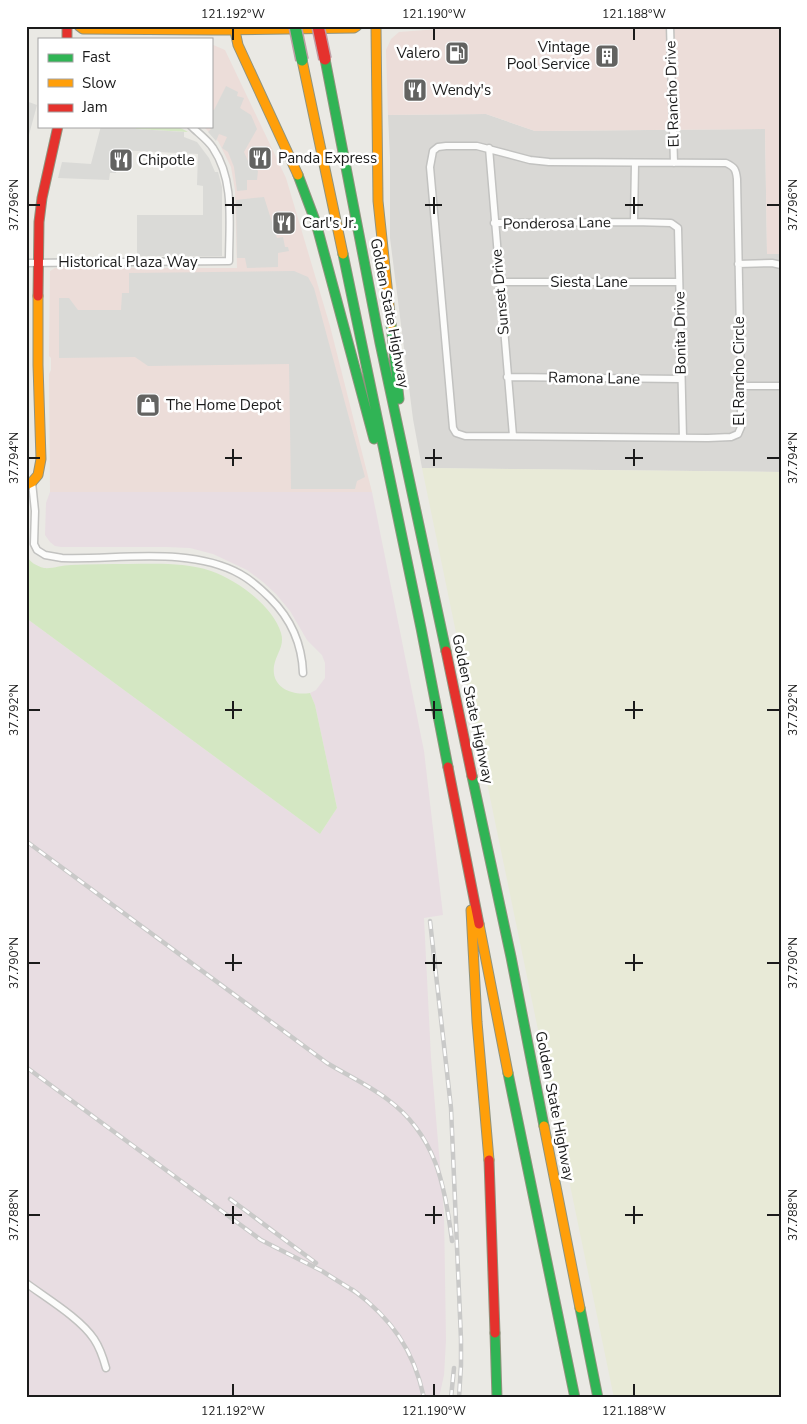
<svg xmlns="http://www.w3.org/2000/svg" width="807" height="1424" font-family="'Nunito Sans',sans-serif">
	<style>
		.residential { fill: #d9d8d5 }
		.commercial { fill: #ecddd9 }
		.industrial { fill: #e8dde2 }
		.farmland { fill: #e8ead7 }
		.grass { fill: #d4e7c3 }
		.parking { fill: #dadad7 }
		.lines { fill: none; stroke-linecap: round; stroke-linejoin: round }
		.street-casing { stroke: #c2c2c0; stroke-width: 9 }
		.fast-casing { stroke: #90937d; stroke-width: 11 }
		.slow-casing { stroke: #90937d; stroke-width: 11 }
		.jam-casing { stroke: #90937d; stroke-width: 11 }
		.street { stroke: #fcfcfb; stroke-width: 6 }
		.fast { stroke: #30b455; stroke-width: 9 }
		.slow { stroke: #ff9f0a; stroke-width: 9 }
		.jam { stroke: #e5322d; stroke-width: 9 }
		.rail-casing { stroke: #c9c9c8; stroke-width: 4.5 }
		.rail { stroke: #fff; stroke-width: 2.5; stroke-dasharray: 8; stroke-linecap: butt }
		.fast-bridge-casing { stroke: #be9da4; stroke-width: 14; stroke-linecap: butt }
		.jam-bridge-casing { stroke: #be9da4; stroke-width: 14; stroke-linecap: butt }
		.fast-bridge { stroke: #30b455; stroke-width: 11 }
		.jam-bridge { stroke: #e5322d; stroke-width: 11 }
		.ticks { fill: none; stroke: #1b1b1b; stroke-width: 2 }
		.labels { text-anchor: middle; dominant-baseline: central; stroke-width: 5; stroke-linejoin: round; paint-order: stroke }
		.poi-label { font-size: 15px; fill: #1b1b1b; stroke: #fff; text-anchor: start }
		.street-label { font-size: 15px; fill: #1b1b1b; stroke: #fff }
		.neatline { fill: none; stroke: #1b1b1b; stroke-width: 2 }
		.ticks-label { font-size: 12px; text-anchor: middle; fill: #1b1b1b }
	</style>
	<rect width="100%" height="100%" fill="#eae9e4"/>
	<path class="residential" d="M486,114l49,17 230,-2 2,124 14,1v218l-359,-4 -9,-49 -23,-181v-80l-2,-43z"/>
	<path class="commercial" d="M464,27l317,1v226h-14l-2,-125 -230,2 -49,-17 -98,1 -2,-65 5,-11 8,-7z
		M211,44l14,6 61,128 44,148 42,166h-322l-1,-118 2,-4v-12l-2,-2 1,-85 5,-3h182l-2,-78 -4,-23 -13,-26 -15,-15h8z"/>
	<path class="industrial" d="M50,492h322l52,259 19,164 -19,3 7,140 13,155 2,127 -2,35 -5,23h-413v-780l294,216 17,-26 -22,-103 -5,-12 6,-3 9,-12v-15l-3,-8 -15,-15 -17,-29 -14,-17 -13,-12 -16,-12 -34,-16 -23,-6 -24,-1h-105l-6,-1 -5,-4 -5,-7 1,-32z"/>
	<path class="farmland" d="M422,468l359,4v926h-167z"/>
	<path class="grass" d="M136,126h41l11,6 -52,-3z
		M26,555c4,7 10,11 18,13 8,1 18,-3 27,-3 19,-1 38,-1 57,-1 28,0 56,-2 83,7 26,9 62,35 70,62 4,13 -5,21 -7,33 -3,22 18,30 36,27l5,12 22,103 -17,26 -294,-216z"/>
	<path class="parking" d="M226,86l12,6 -1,4 7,2 -4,10 11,7 6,14 -13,23 8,18 4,-1 2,2 -1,9h-10v10l-10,1 -3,-24 -6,-15 -6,-4 5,-11 -8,-3 -3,7 -8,-9 3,-3 -4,-3h4v-17l3,1z
		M26,101l11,4 -11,41z
		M101,126h35v3l48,3v5l13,5 12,16 6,14h3l4,15v69h-85v-41h66v-29l-6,-1 1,-31 -80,-4 -2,23h-6l-1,7 -51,-2 4,-16 29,2z
		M264,197l13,41 6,-1 2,10h3l1,4 -11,2v14l-31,1 -2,-10h-8l-1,-58z
		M294,271l14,6 6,11 51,189 -8,4 -2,8h-64l-2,-125 -141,2 -13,-9 -76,1v-60h10l9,12h43l1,-17h7v-20z"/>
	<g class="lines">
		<g class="street-casing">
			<path id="street" d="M670,26l4,137
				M446,146h31l53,14 19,2 177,1c9,4 10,7 11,16l4,207v41l-3,7 -7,3 -23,1 -243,-2 -9,-3 -3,-5 -23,-261 3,-16 5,-4z
				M489,148l24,288
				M634,222l1,-59
				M494,223l140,-1 37,1 7,5 5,210
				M26,263l203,-2c0,-38 6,-80 -16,-113 -5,-8 -15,-15 -22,-22
				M738,264l34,-1 9,2
				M499,282h180
				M507,377l174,2
				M741,386h40
				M32,482l3,29 -1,33 3,6 8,5 17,3c56,2 127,-12 178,16 11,6 21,15 30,24 20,20 32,46 33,75
				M26,1283c20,15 54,35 68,56 6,9 9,18 12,29"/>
		</g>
		<g class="fast-casing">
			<path id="fast" d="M325,59l55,284 66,308
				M298,175l18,48 58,216
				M343,254l78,374 27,139
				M391,324l8,75
				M472,776l39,181 33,169
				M508,1073l67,325
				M580,1308l18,90
				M495,1333l2,65"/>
		</g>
		<g class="slow-casing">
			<path id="slow" d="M79,26l4,3 130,1 141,-2 3,-2
				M234,26l4,19 60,130
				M376,26l2,175 13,123
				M302,60l41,194
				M26,485l6,-3 6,-7 3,-16 -3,-94v-69
				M471,910l6,112 12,138
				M479,924l29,149
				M544,1126l36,182"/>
		</g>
		<g class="jam-casing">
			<path id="jam" d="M67,26v13
				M38,296l1,-74 3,-24 16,-72
				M446,651l26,125
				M448,767l31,157
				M489,1160l6,173"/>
		</g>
		<use href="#street" class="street"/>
		<use href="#fast" class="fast"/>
		<use href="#slow" class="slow"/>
		<use href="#jam" class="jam"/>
		<g class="rail-casing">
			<path id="rail" d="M26,841l301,222c20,12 41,22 60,36 49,36 58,86 65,142
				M430,921l21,187 10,231v26l-2,33
				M26,1067l235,173 61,31 35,22
				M230,1199l86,64
				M353,1290c38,28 61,60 71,108
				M451,1398l3,-30"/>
		</g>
		<use href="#rail" class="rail"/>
		<g class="fast-bridge-casing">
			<path id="fast-bridge" d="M295,26l7,34"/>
		</g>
		<g class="jam-bridge-casing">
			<path id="jam-bridge" d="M318,26l7,33"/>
		</g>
		<use href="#fast-bridge" class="fast-bridge"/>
		<use href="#jam-bridge" class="jam-bridge"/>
	</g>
	<path class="ticks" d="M233,28v12M434,28v12M634,28v12M233,197v17M434,197v17M634,197v17M28,205h12M225,205h17M425,205h17M625,205h18M767,205h13M233,449v17M434,449v17M634,449v17M28,458h12M225,458h17M425,458h17M625,458h18M767,458h13M233,701v18M434,701v18M634,701v18M28,710h12M225,710h17M425,710h17M625,710h18M767,710h13M233,954v17M434,954v17M634,954v17M28,963h12M225,963h17M425,963h17M625,963h18M767,963h13M233,1206v18M434,1206v18M634,1206v18M28,1215h12M225,1215h17M425,1215h17M625,1215h18M767,1215h13M233,1384v12M434,1384v12M634,1384v12"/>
	<defs>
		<g id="fuel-square" transform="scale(1.25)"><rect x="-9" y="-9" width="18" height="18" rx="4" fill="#636361" stroke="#fff"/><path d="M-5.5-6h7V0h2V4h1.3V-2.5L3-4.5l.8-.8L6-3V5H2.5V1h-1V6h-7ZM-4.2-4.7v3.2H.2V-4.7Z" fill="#fff"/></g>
		<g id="building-square" transform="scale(1.25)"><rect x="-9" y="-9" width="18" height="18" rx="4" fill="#636361" stroke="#fff"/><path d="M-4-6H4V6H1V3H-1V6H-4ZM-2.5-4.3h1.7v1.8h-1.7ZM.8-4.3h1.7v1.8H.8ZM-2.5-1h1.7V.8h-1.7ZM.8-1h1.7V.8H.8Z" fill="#fff"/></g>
		<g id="restaurant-square" transform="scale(1.25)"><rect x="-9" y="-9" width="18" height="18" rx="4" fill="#636361" stroke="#fff"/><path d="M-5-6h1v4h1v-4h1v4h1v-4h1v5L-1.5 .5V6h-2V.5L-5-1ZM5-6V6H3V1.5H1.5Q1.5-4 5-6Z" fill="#fff"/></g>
		<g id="shop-square" transform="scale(1.25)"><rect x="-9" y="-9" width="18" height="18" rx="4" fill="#636361" stroke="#fff"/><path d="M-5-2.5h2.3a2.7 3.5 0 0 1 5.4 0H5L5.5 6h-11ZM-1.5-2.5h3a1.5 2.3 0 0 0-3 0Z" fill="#fff"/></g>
	</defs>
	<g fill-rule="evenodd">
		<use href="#fuel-square" x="457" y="53"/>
		<use href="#building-square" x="607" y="56"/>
		<use href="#restaurant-square" x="415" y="90"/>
		<use href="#restaurant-square" x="260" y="158"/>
		<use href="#restaurant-square" x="121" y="160"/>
		<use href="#restaurant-square" x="284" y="223"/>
		<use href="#shop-square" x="148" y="405"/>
	</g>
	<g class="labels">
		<g class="poi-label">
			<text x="590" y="47" text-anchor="end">Vintage<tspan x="590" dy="17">Pool Service</tspan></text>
			<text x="440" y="53" text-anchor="end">Valero</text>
			<text x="432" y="90">Wendy's</text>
			<text x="278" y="158">Panda Express</text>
			<text x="138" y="160">Chipotle</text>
			<text x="302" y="223">Carl's Jr.</text>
			<text x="166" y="405">The Home Depot</text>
		</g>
		<g class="street-label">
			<text transform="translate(672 94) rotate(-92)">El Rancho Drive</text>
			<text transform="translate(557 223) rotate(-1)">Ponderosa Lane</text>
			<text x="128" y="262">Historical Plaza Way</text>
			<text x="589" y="282">Siesta Lane</text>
			<text transform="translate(500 292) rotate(-95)">Sunset Drive</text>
			<text transform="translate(390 313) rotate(79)">Golden State Highway</text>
			<text transform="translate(680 333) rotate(-91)">Bonita Drive</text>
			<text transform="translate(739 371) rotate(-90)">El Rancho Circle</text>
			<text transform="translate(594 378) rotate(1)">Ramona Lane</text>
			<text transform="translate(473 709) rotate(78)">Golden State Highway</text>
			<text transform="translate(555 1106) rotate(79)">Golden State Highway</text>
		</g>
	</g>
	<rect width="807" height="1424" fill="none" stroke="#ffffff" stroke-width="55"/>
	<rect x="38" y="38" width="175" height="90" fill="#ffffff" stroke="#a4a4a4"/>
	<rect x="48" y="54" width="25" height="8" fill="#30b455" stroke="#a4a4a4"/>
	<text x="82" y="62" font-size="15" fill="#1b1b1b">Fast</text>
	<rect x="48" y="79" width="25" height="8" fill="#ff9f0a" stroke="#a4a4a4"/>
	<text x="82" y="88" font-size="15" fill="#1b1b1b">Slow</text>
	<rect x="48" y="104" width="25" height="8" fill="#e5322d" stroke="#a4a4a4"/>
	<text x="82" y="112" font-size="15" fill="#1b1b1b">Jam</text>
	<rect x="28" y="28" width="752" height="1368" class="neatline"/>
	<g class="ticks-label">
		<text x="233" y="18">121.192°W</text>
		<text x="434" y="18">121.190°W</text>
		<text x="634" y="18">121.188°W</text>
		<text transform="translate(14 205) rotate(-90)" y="4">37.796°N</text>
		<text transform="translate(793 205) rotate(-90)" y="4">37.796°N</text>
		<text transform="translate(14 458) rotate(-90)" y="4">37.794°N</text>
		<text transform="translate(793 458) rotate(-90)" y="4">37.794°N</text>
		<text transform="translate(14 710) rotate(-90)" y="4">37.792°N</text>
		<text transform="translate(793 710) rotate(-90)" y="4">37.792°N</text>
		<text transform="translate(14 963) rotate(-90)" y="4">37.790°N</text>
		<text transform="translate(793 963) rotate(-90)" y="4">37.790°N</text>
		<text transform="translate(14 1215) rotate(-90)" y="4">37.788°N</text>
		<text transform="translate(793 1215) rotate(-90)" y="4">37.788°N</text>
		<text x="233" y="1415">121.192°W</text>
		<text x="434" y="1415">121.190°W</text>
		<text x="634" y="1415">121.188°W</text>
	</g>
</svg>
